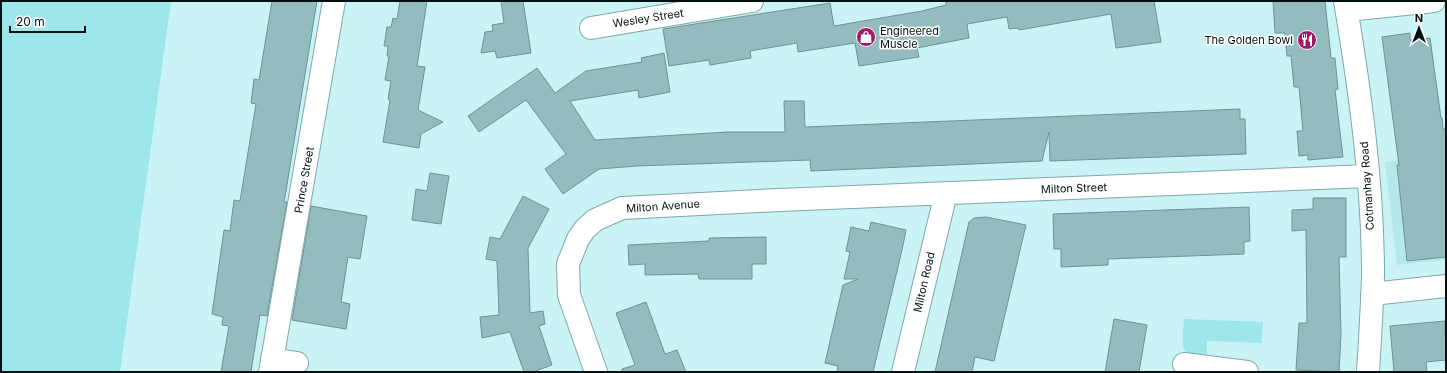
<svg xmlns="http://www.w3.org/2000/svg" width="1447" height="373" font-family="Inter,sans-serif">
	<style>
		.built { fill: #b4e8eb }
		.green { fill: #9de6ea }
		.building { fill: #94bcbe; stroke: #6c9396 }
		.lines { fill: none; stroke-linecap: round; stroke-linejoin: round }
		.minor-casing { stroke: #80a8aa; stroke-width: 24 }
		.minor { stroke: #fff; stroke-width: 22 }
		.labels { text-anchor: middle; dominant-baseline: central; stroke-width: 3; stroke-linejoin: round; paint-order: stroke }
		.street-label { font-size: 11px; fill: #020f10; stroke: #fff }
		.poi-label { font-size: 11px; fill: #020f10; stroke: #fff; text-anchor: start }
	</style>
	<rect width="100%" height="100%" fill="#c9f3f5"/>
	<path class="built" d="M1446,154v106l-49,5 -12,-103z"/>
	<path class="green" d="M1,1h170l-51,371h-119z
		M1184,319l79,3 -1,21 -55,-2v19c-6,-2 -15,-3 -19,-6 -9,-6 -4,-26 -4,-35z"/>
	<path class="building" d="M272,1h45l-31,190 -2,11h3l-20,114 -7,-1 -9,57h-30l8,-46 -7,-1 1,-8 -11,-3 12,-84 6,1 4,-31 6,1 16,-97 -5,-1 3,-24 5,1z
		M400,1h27l-10,65 8,1 -7,43 25,12 -22,12 -2,14 -36,-6 7,-42 -2,-1 3,-18 -6,-1 4,-24h-2l1,-10h-4l3,-19h4l2,-9 4,1z
		M501,1h22l8,52 -34,5 -2,-7 -14,2 4,-21 8,-1 -1,-6 12,-2z
		M946,1h208l7,41 -45,6 -5,-34 -92,16 -1,-2 -9,1 -2,-12 -40,7 2,14 -52,10 2,9 -60,9 -4,-23 -57,9 -1,-9 -47,8 1,7 -41,7 -1,-5 -40,6 -6,-37 167,-26 4,23 88,-15 24,-6z
		M1273,1h52l6,57h4l3,31 -3,1 8,67 -35,3v-5l-9,1 -2,-25h6l-4,-44h-5l-3,-31h-4l-2,-23h-10z
		M1410,33v7l20,-2 11,80h1l1,11h3v128l-39,4 -10,-96h2l-17,-128z
		M664,53l6,39 -31,6 -1,-8 -68,11 25,39 133,-8h57l-1,-31h20l1,26 435,-18v10h5l1,35 -196,7 -1,-29 -7,29 -231,10 -1,-11 -173,6 -38,3 -36,25 -18,-25 21,-15 -40,-54 -47,32 -11,-16 69,-48 18,25 31,-22 56,-9 -1,-4z
		M430,173l19,3 -8,48 -29,-4 4,-31 11,2z
		M523,196l26,13 -21,39 2,65 13,-2 2,13 -6,2 13,39 -19,7h-9l-14,-40 -28,6 -2,-21 19,-2 -2,-54 -11,-2 4,-22 10,2z
		M1313,198h33v59h-7l2,77 -2,38 -43,-2 3,-47h8l-1,-93 -14,1v-21l21,-1z
		M311,206l56,10 -7,43 -12,-2 -7,45 9,2 -4,25 -54,-9z
		M1249,207l1,34 -6,1v12l-136,5v6l-47,2v-18h-7l-1,-35z
		M986,217l40,8 -32,136 -19,-4 -3,15h-37l34,-150 5,-4z
		M871,222l35,8 -4,20 -29,122h-36l1,-6 -13,-3 18,-78 15,-6h-14l6,-27 -4,-1 5,-24 18,4z
		M766,237v27h-14v15h-53l-1,-5 -53,1v-11l-16,1 -1,-20 81,-4v-3z
		M646,302l19,52 12,-4 9,22h-64v-3l13,-4 -19,-52z
		M1114,319l33,6 -8,47h-34z
		M1445,321l1,39 -20,2 1,10h-33l-4,-46z"/>
	<g class="lines">
		<g class="minor-casing">
			<path id="minor" d="M1345,1c15,90 28,183 28,274 -1,32 -3,65 -5,97
				M1347,10l87,-9
				M591,28l161,-27
				M1372,294l74,-8
				M272,359l25,4
				M1184,364l63,8
				M270,372l64,-371
				M596,372l-27,-77 -1,-31 10,-25 7,-10 10,-9 27,-12 157,-8 589,-24
				M903,372l43,-179"/>
		</g>
		<use href="#minor" class="minor"/>
	</g>
	<defs>
		<g id="shop-disc" transform="scale(1)"><circle r="9.5" fill="#9f1a69" stroke="#fff"/><path d="M-5-2.5h2.3a2.7 3.5 0 0 1 5.4 0H5L5.5 6h-11ZM-1.5-2.5h3a1.5 2.3 0 0 0-3 0Z" fill="#fff"/></g>
		<g id="restaurant-disc" transform="scale(1)"><circle r="9.5" fill="#9f1a69" stroke="#fff"/><path d="M-5-6h1v4h1v-4h1v4h1v-4h1v5L-1.5 .5V6h-2V.5L-5-1ZM5-6V6H3V1.5H1.5Q1.5-4 5-6Z" fill="#fff"/></g>
	</defs>
	<g fill-rule="evenodd">
		<use href="#shop-disc" x="866" y="37"/>
		<use href="#restaurant-disc" x="1307" y="40"/>
	</g>
	<g class="labels">
		<g class="street-label">
			<text transform="translate(648 18) rotate(-9)">Wesley Street</text>
			<text transform="translate(304 180) rotate(-80)">Prince Street</text>
			<text transform="translate(1367 186) rotate(-94)">Cotmanhay Road</text>
			<text transform="translate(1074 188) rotate(-2)">Milton Street</text>
			<text transform="translate(663 206) rotate(-4)">Milton Avenue</text>
			<text transform="translate(924 282) rotate(-77)">Milton Road</text>
		</g>
		<g class="poi-label">
			<text x="880" y="31">Engineered<tspan x="880" dy="13">Muscle</tspan></text>
			<text x="1293" y="40" text-anchor="end">The Golden Bowl</text>
		</g>
	</g>
	<rect width="1447" height="373" fill="none" stroke="#020f10" stroke-width="4"/>
	<g transform="translate(1419 28)" stroke="#ffffff" stroke-width="3" paint-order="stroke">
	<path d="M0-3L7 15L0 10L-7 15Z" fill="#020f10"/>
	<text y="-6" font-size="11" font-weight="bold" text-anchor="middle" fill="#020f10">N</text>
	</g>
	<path d="M10 26v6h75v-6" fill="none" stroke="#020f10" stroke-width="2"/>
	<text x="16" y="26" font-size="12" fill="#020f10" stroke="#ffffff" stroke-width="3" paint-order="stroke">20 m</text>
</svg>
